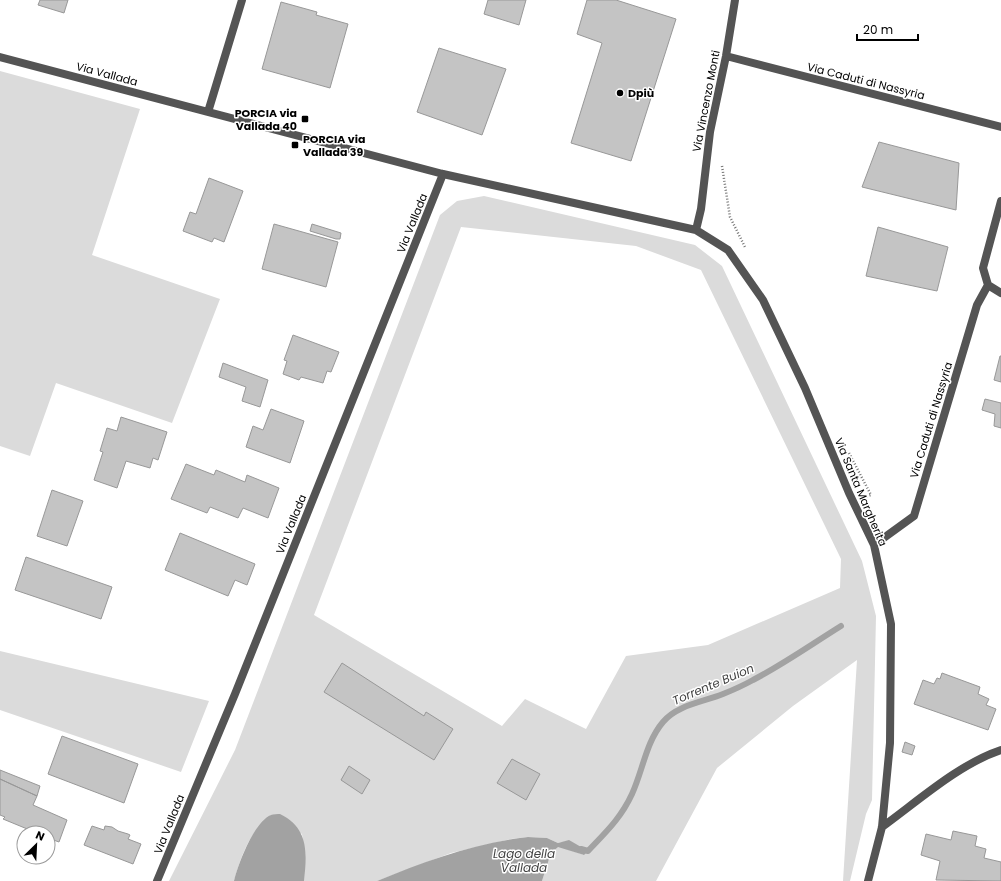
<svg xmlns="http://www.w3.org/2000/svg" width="1001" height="881" font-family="Poppins,sans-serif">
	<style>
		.green { fill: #dbdbdb; fill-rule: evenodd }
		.water { fill: #a2a2a2 }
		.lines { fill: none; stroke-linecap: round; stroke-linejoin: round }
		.stream { stroke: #a2a2a2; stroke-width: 6 }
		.building { fill: #c4c4c4; stroke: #989898 }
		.path { stroke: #767676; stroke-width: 2.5; stroke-dasharray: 1 2; stroke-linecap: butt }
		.street { stroke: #545454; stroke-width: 8 }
		.poi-dot { fill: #000; stroke: #fff; stroke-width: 1.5 }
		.labels { text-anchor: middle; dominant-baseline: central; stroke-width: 3; stroke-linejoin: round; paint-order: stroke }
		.street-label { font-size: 11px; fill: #000; stroke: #fff }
		.poi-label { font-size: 11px; font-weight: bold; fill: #000; stroke: #fff; text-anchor: start }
		.water-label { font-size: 12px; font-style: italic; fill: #434343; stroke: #fff }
	</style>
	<rect width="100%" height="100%" fill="#fff"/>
	<path class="green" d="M0,71l140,38 -48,146 128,44 -48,124 -116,-40 -26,73 -30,-10z
		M484,196l211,49 27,21 140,295 14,55 -4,184 -6,14 -16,67h-7l14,-221 -64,46 -76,62 -61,113h-114l9,-28 7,-7 26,9 -15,-14 -11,2 -11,-5 -19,-1 -17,2 -60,14 -74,28h-73l1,-26 -3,-21 -31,-19c-21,16 -30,41 -37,66h-65l66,-131 205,-535 17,-14zM461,227l175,19 65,24 140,289 -1,29 -132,57 -82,11 -40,73 -61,-30 -23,27 -188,-111z
		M0,651l209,50 -28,71 -181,-62z"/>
	<path class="water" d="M280,814c29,14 27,39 24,67h-70c4,-17 20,-59 37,-66 2,-1 7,-1 9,-1z
		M528,837l19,1 11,5 11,-3 19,11 -4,4 -26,-8 -7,6 -9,28h-165c49,-20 98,-38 151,-44z"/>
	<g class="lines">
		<path class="stream" d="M581,849l7,2c18,-19 33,-33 44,-57 11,-24 14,-52 31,-72 14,-17 40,-20 60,-28 10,-4 21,-9 30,-14 31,-16 59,-36 88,-54"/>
	</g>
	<path class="building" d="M40,0h28l-4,13 -26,-8z
		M488,0h38l-7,25 -35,-11z
		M587,0h29l60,19 -45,142 -60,-18 31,-100 -25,-9z
		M281,2l36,10 -1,3 32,9 -18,64 -68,-19z
		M439,48l67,21 -24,66 -65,-23z
		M879,142l80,21 -3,47 -94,-23z
		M209,178l34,13 -19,51 -10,-4 -2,4 -29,-11 7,-19 6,2z
		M274,224l64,18 -12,45 -64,-18z
		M312,224l29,9 -1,6h-4l-26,-8z
		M878,227l70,20 -11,44 -71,-15z
		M293,335l46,17 -8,20 -4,-1 -4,12 -22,-6 -2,3 -16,-6 4,-13 -3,-1z
		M1000,356h1v26l-7,-2z
		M223,363l45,17 -8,27 -18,-6 4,-14 -27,-10z
		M985,399l16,4v25l-7,-2 1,-12 -13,-4z
		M271,409l33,12 -14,42 -44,-16 7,-21 10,4z
		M121,417l46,15 -9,28 -5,-2 -3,10 -24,-7 -9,27 -23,-8 9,-28 -3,-1 7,-23 10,3z
		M186,464l28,11 2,-5 29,12 2,-7 32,13 -11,30 -25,-10 -5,10 -28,-11 -3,6 -36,-14z
		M52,490l31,11 -16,45 -30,-10z
		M180,533l75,31 -8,21 -12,-5 -7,16 -63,-26z
		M26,557l86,30 -11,32 -86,-29z
		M342,663l82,53 2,-4 27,17 -19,31 -110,-68z
		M942,673l38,14 -2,7 11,5 -3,6 10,4 -8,21 -74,-26 9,-24 11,4 3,-6 3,1z
		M62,736l76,28 -14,39 -76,-29z
		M905,742l10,4 -3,9 -10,-3z
		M512,759l28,15 -14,26 -29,-17z
		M349,766l21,14 -8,14 -21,-14z
		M0,770l40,16 -3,10 -37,-17z
		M0,779l37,17 -4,9 34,15 -8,22 -11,-4v-5h-11l-34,-14 2,-2 -5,-2z
		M92,826l12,4 1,-4 7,1 6,4 10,3 2,1 -2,4 13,5 -8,20 -49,-19z
		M953,831l24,5 -2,10 11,3 -2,9 17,4v19l-65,-1 4,-19 -19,-6 5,-21 25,6z"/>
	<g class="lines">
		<path class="path" d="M722,166l8,51 15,30
			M849,453l22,42 -6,2"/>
		<path class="street" d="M726,56l275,71
			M0,57l443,117 253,56 32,20 35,50 42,88 44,105 25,52 17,79 -1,119 -8,84 -14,54
			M208,112l34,-112
			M1001,201l-18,67 5,17 13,8
			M696,230l5,-21 9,-77 16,-76 9,-56
			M874,545l40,-29 63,-211 11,-20
			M882,827c36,-26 77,-63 119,-77
			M157,881l78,-187 208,-520"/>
	</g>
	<g class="poi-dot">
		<circle cx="620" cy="93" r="4"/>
		<rect x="301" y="115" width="8" height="8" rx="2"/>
		<rect x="291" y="141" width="8" height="8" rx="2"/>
	</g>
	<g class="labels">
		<g class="street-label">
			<text transform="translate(107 74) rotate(15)">Via Vallada</text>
			<text transform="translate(866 81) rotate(14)">Via Caduti di Nassyria</text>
			<text transform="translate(706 101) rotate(-79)">Via Vincenzo Monti</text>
			<text transform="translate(412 223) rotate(-68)">Via Vallada</text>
			<text transform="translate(931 420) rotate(-73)">Via Caduti di Nassyria</text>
			<text transform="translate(861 492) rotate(67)">Via Santa Margherita</text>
			<text transform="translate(291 524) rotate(-68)">Via Vallada</text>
			<text transform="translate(169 824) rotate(-68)">Via Vallada</text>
		</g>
		<g class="poi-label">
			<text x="628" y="93">Dpiù</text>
			<text x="297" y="113" text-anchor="end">PORCIA via<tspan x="297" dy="13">Vallada 40</tspan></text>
			<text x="303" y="139">PORCIA via<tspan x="303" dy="13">Vallada 39</tspan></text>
		</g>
		<g class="water-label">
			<text transform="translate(713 684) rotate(-23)">Torrente Buion</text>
			<text x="524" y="853">Lago della<tspan x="524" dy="14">Vallada</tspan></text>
		</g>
	</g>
	<g transform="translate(36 845) rotate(24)"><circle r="19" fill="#ffffff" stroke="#999999"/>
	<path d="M0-3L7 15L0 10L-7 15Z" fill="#000000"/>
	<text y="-6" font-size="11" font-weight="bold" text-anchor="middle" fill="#000000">N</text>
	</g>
	<path d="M857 34v6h61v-6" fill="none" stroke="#000000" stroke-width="2"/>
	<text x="863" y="34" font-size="12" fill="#000000" stroke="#ffffff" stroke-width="3" paint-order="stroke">20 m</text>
</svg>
